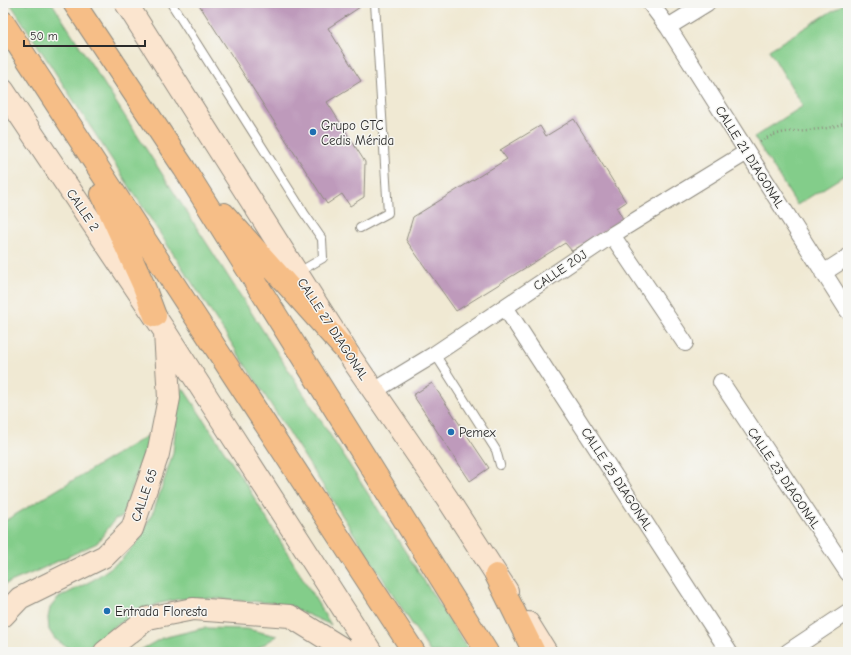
<svg xmlns="http://www.w3.org/2000/svg" width="851" height="655" font-family="'Comic Neue',sans-serif">
	<style>
		.green { fill: #83cd8a; stroke: #577c5a }
		.building { fill: #be9abb }
		.lines { fill: none; stroke-linecap: round; stroke-linejoin: round }
		.lane-casing { stroke: #8e8a7f; stroke-width: 10 }
		.street-casing { stroke: #8e8a7f; stroke-width: 18 }
		.secondary-casing { stroke: #8e8a7f; stroke-width: 24 }
		.highway-casing { stroke: #8e8a7f; stroke-width: 24 }
		.path { stroke: #8e8a7f; stroke-width: 2.5; stroke-dasharray: 1 3; stroke-linecap: butt }
		.lane { stroke: #fff; stroke-width: 8 }
		.street { stroke: #fff; stroke-width: 16 }
		.secondary { stroke: #fbe5cf; stroke-width: 22 }
		.highway { stroke: #f6be87; stroke-width: 22 }
		.poi-dot { fill: #1f6fb2; stroke: #f6f6f2; stroke-width: 1.5 }
		.labels { text-anchor: middle; dominant-baseline: central; stroke-width: 3; stroke-linejoin: round; paint-order: stroke }
		.poi-label { font-size: 13px; fill: #2b2b2b; stroke: #f6f6f2; text-anchor: start }
		.street-label { font-size: 13px; fill: #2b2b2b; stroke: #f6f6f2 }
	</style>
	<rect width="100%" height="100%" fill="#f6f6f2"/>
	<filter id="ink" filterUnits="userSpaceOnUse"><feTurbulence type="fractalNoise" baseFrequency=".025" numOctaves="2"/><feDisplacementMap in="SourceGraphic" scale="8" xChannelSelector="R" yChannelSelector="G"/><feConvolveMatrix kernelMatrix="1 2 1 2 8 2 1 2 1" color-interpolation-filters="sRGB"/></filter>
	<filter id="wash" filterUnits="userSpaceOnUse"><feTurbulence type="fractalNoise" baseFrequency=".012" numOctaves="4" result="noise"/><feDisplacementMap in="SourceGraphic" scale="16" xChannelSelector="R" yChannelSelector="G"/><feGaussianBlur stdDeviation="0.9" result="paint"/><feColorMatrix in="noise" values="0 0 0 0 0 0 0 0 0 0 0 0 0 0 0 0 0 1.4 0 .05"/><feComposite in="paint" operator="in"/></filter>
	<g filter="url(#wash)">
		<rect width="100%" height="100%" fill="#f0e9d3"/>
		<path class="green" d="M10,3h42l418,649h-40l-202,-314z
			M845,3h3v170l-51,32 -43,-68 49,-31 -34,-56z
			M183,388l64,98 84,139 -29,-13 -28,-9 -67,-5 -28,1 -22,5 -44,23 -15,14 -12,7 -16,1 -15,-10 -6,-9 -1,-12 2,-10 8,-10 35,-18 27,-19 18,-20 16,-31 11,-32 8,-25 4,-39v-18z
			M147,436l2,6 -27,75 -7,2 -18,24 -58,27 -36,15v-63z
			M204,628l43,1 30,7 -25,16h-115l25,-14z"/>
		<g id="blocks">
			<path class="building" d="M198,3h162v4l-32,21 33,53 -34,21 38,60 -1,35 -14,9 -8,-12 -15,10z
				M574,119l52,83 -9,6 6,11 -51,32 -7,-8 -109,68 -50,-71 7,-23 94,-58 -7,-9 40,-24 6,10z
				M432,383l57,85 -19,13 -57,-86z"/>
		</g>
	</g>
	<g filter="url(#ink)">
		<use href="#blocks" fill-opacity="0" stroke="#8e8a7f" stroke-width="1"/>
		<g class="lines">
			<g class="lane-casing">
				<path id="lane" d="M171,3l133,210 18,26 1,19 -26,15
					M360,228l28,-15 -13,-210
					M435,354l61,96 4,15"/>
			</g>
			<g class="street-casing">
				<path id="street" d="M650,3l18,24 180,284
					M668,27l39,-24
					M612,235l73,108
					M823,273l25,-16
					M505,307l224,345
					M721,382l127,191
					M374,391l61,-37 177,-119 135,-83
					M788,652l60,-40"/>
			</g>
			<g class="secondary-casing">
				<path id="secondary" d="M126,3l221,349 100,146 60,93
					M3,90l161,240 207,322
					M3,616l17,-18 85,-42 27,-27 26,-75 11,-56 -4,-65
					M528,623l18,29
					M105,652l43,-34 45,-9 97,7 58,36"/>
			</g>
			<g class="highway-casing">
				<path id="highway" d="M74,3l110,165 303,484
					M3,22l411,630
					M102,194l41,90 12,32
					M224,214l123,138
					M496,575l38,77"/>
			</g>
			<path class="path" d="M760,142c19,-14 44,-10 67,-14 7,-1 14,-4 21,-7"/>
			<use href="#lane" class="lane"/>
			<use href="#street" class="street"/>
			<use href="#secondary" class="secondary"/>
			<use href="#highway" class="highway"/>
		</g>
	</g>
	<g class="poi-dot">
		<circle cx="313" cy="132" r="4"/>
		<circle cx="451" cy="432" r="4"/>
		<circle cx="107" cy="611" r="4"/>
	</g>
	<g class="labels">
		<g class="poi-label">
			<text x="321" y="125">Grupo GTC<tspan x="321" dy="15">Cedis Mérida</tspan></text>
			<text x="459" y="432">Pemex</text>
			<text x="115" y="611">Entrada Floresta</text>
		</g>
		<g class="street-label">
			<text transform="translate(750 157) rotate(58)">CALLE 21 DIAGONAL</text>
			<text transform="translate(83 210) rotate(56)">CALLE 2</text>
			<text transform="translate(560 270) rotate(-34)">CALLE 20J</text>
			<text transform="translate(333 329) rotate(57)">CALLE 27 DIAGONAL</text>
			<text transform="translate(784 478) rotate(56)">CALLE 23 DIAGONAL</text>
			<text transform="translate(617 479) rotate(57)">CALLE 25 DIAGONAL</text>
			<text transform="translate(144 495) rotate(-71)">CALLE 65</text>
		</g>
	</g>
	<rect width="851" height="655" fill="none" stroke="#f6f6f2" stroke-width="16"/>
	<path d="M24 40v6h121v-6" fill="none" stroke="#2b2b2b" stroke-width="2"/>
	<text x="30" y="40" font-size="12" fill="#2b2b2b" stroke="#f6f6f2" stroke-width="3" paint-order="stroke">50 m</text>
</svg>
